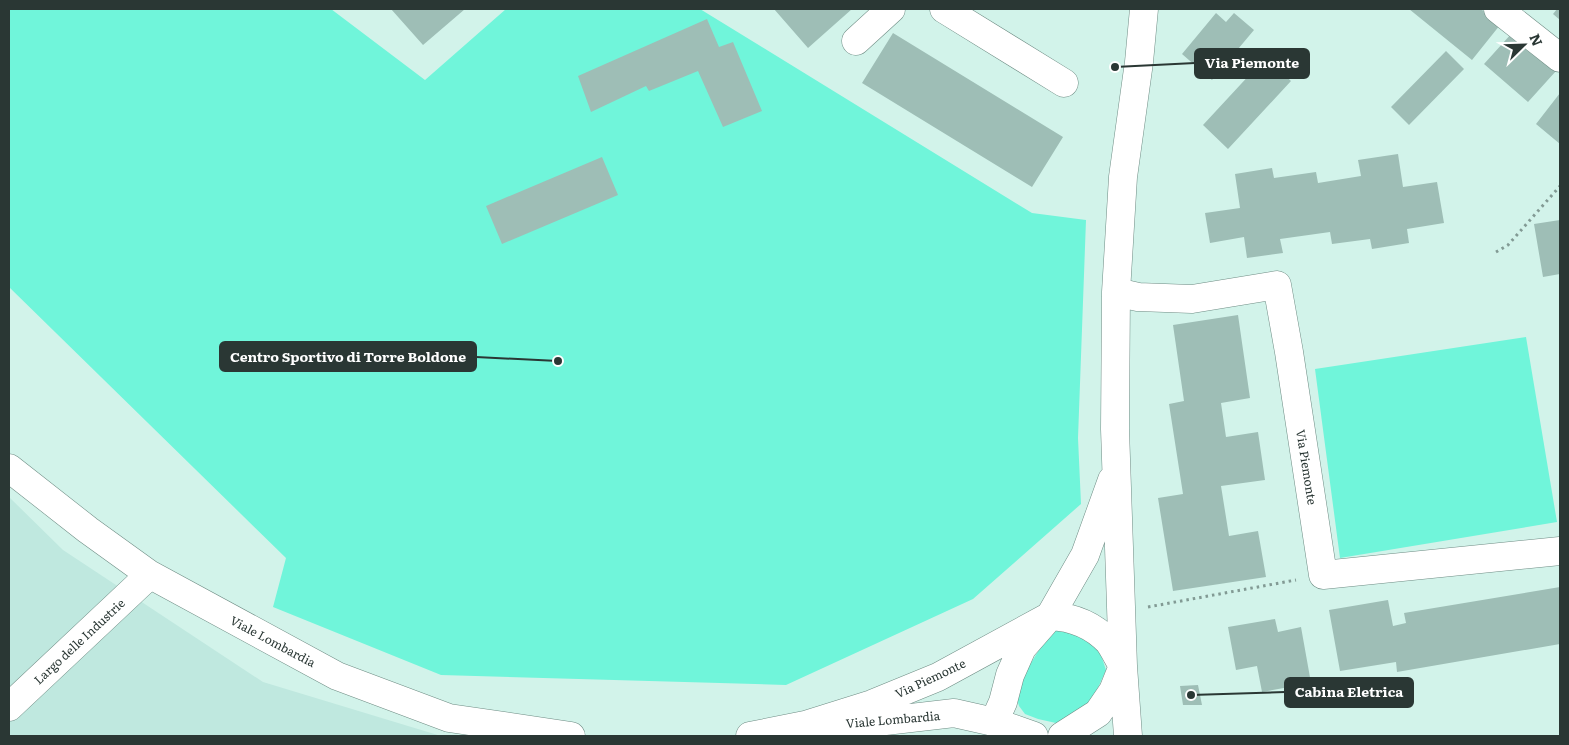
<svg xmlns="http://www.w3.org/2000/svg" width="1569" height="745" font-family="Literata,serif">
	<style>
		.built { fill: #bfe8df }
		.green { fill: #70f5da }
		.building { fill: #9ebeb6 }
		.lines { fill: none; stroke-linecap: round; stroke-linejoin: round }
		.minor-casing { stroke: #6e8c84; stroke-width: 29 }
		.path { stroke: #829a94; stroke-width: 3; stroke-dasharray: 2.5 4; stroke-linecap: butt }
		.minor { stroke: #fff; stroke-width: 28 }
		.labels { text-anchor: middle; dominant-baseline: central; stroke-width: 4; stroke-linejoin: round; paint-order: stroke }
		.street-label { font-size: 12px; fill: #2a3734; stroke: #fff }
		.leader { fill: none; stroke: #2a3734; stroke-width: 2 }
		.callout-dot { fill: #2a3734; stroke: #fff; stroke-width: 2 }
		.callout { fill: #2a3734; stroke: #2a3734; stroke-width: 2 }
		.callout-label { font-size: 14px; text-anchor: middle; font-weight: bold; fill: #fff }
	</style>
	<rect width="100%" height="100%" fill="#d2f3ea"/>
	<path class="built" d="M9,497l54,53 200,132 178,54h-432z"/>
	<path class="green" d="M9,9h322l94,71 81,-71h194l332,204 54,7 -8,218 3,66 -108,95 -187,86 -345,-10 -168,-68 13,-49 -277,-271z
		M1526,337l31,185 -217,36 -25,-189z
		M1053,627l26,6 21,19 6,18 -14,31 -29,22h-7l-18,-4 -13,-5 -6,-8 -3,-11 7,-19z"/>
	<path class="building" d="M391,9h74l-42,36z
		M774,9h78l-44,39z
		M1409,9h72l19,16 -28,35z
		M1557,9h3v11l-7,-6z
		M1216,13l10,9 8,-9 20,17 -42,50 -30,-26z
		M707,19l12,28 14,-5 29,69 -39,16 -25,-56 -49,20 -3,-5 -55,26 -13,-36z
		M893,33l170,104 -31,50 -170,-104z
		M1512,33l44,38 -28,31 -44,-38z
		M1446,51l18,18 -55,56 -18,-18z
		M1266,57l25,24 -63,68 -25,-24z
		M1560,93v51l-24,-20z
		M1398,154l5,33 34,-5 7,41 -37,6 2,14 -37,6 -2,-10 -38,5 -2,-12 -50,7 3,14 -36,5 -3,-21 -34,6 -5,-30 35,-5 -5,-34 37,-6 2,10 42,-6 2,11 43,-7 -3,-16z
		M602,157l16,38 -116,49 -16,-38z
		M1560,220v54l-17,3 -9,-53z
		M1238,315l12,83 -29,5 5,34 32,-5 7,48 -44,6 8,50 29,-5 8,46 -93,14 -15,-93 25,-4 -14,-90 15,-3 -11,-76z
		M1560,587v57l-163,28 -1,-10 -56,9 -11,-61 59,-10 5,26 13,-3 -2,-10z
		M1275,619l3,13 23,-5 10,56 -49,9 -5,-26 -21,4 -8,-43z
		M1198,685l4,20h-19l-3,-19z"/>
	<g class="lines">
		<g class="minor-casing">
			<path id="minor" d="M944,9l120,74
				M1498,9l62,49
				M856,41l35,-32
				M1116,292l22,5 54,2 85,-14 12,67 34,223 237,-24
				M9,468l79,62 61,44 188,102 112,42 122,18
				M9,707l134,-126 6,-7
				M994,722l9,-20 7,-27 12,-27 28,-32c22,1 43,9 59,26 5,7 9,16 14,24l-10,25 -15,22 -36,23
				M805,725l67,-21 66,-27 112,-61 35,-61 27,-75
				M750,736l55,-11 63,-2 86,-10 40,9 40,14
				M1128,736l-5,-70 -8,-237 1,-137 7,-115 16,-115 5,-53"/>
		</g>
		<path class="path" d="M1496,252l12,-7 52,-59
			M1148,607l148,-27"/>
		<use href="#minor" class="minor"/>
	</g>
	<g class="labels">
		<g class="street-label">
			<text transform="translate(1307 467) rotate(81)">Via Piemonte</text>
			<text transform="translate(79 641) rotate(-43)">Largo delle Industrie</text>
			<text transform="translate(273 641) rotate(28)">Viale Lombardia</text>
			<text transform="translate(930 678) rotate(-25)">Via Piemonte</text>
			<text transform="translate(893 719) rotate(-5)">Viale Lombardia</text>
		</g>
	</g>
	<path class="leader" d="M1115 67L1195 63M558 361L476 357M1191 695L1285 692"/>
	<g class="callout-dot">
		<circle cx="1115" cy="67" r="5"/>
		<circle cx="558" cy="361" r="5"/>
		<circle cx="1191" cy="695" r="5"/>
	</g>
	<g class="callout">
		<rect x="1195" y="49" width="114" height="29" rx="5"/>
		<rect x="220" y="342" width="256" height="29" rx="5"/>
		<rect x="1285" y="678" width="128" height="29" rx="5"/>
	</g>
	<g class="callout-label">
		<text x="1252" y="68">Via Piemonte</text>
		<text x="348" y="362">Centro Sportivo di Torre Boldone</text>
		<text x="1349" y="697">Cabina Eletrica</text>
	</g>
	<rect width="1569" height="745" fill="none" stroke="#2a3734" stroke-width="20"/>
	<g transform="translate(1524 45) rotate(67)" stroke="#ffffff" stroke-width="4" paint-order="stroke">
	<path d="M0-4L9 19L0 12L-9 19Z" fill="#2a3734"/>
	<text y="-8" font-size="14" font-weight="bold" text-anchor="middle" fill="#2a3734">N</text>
	</g>
</svg>
